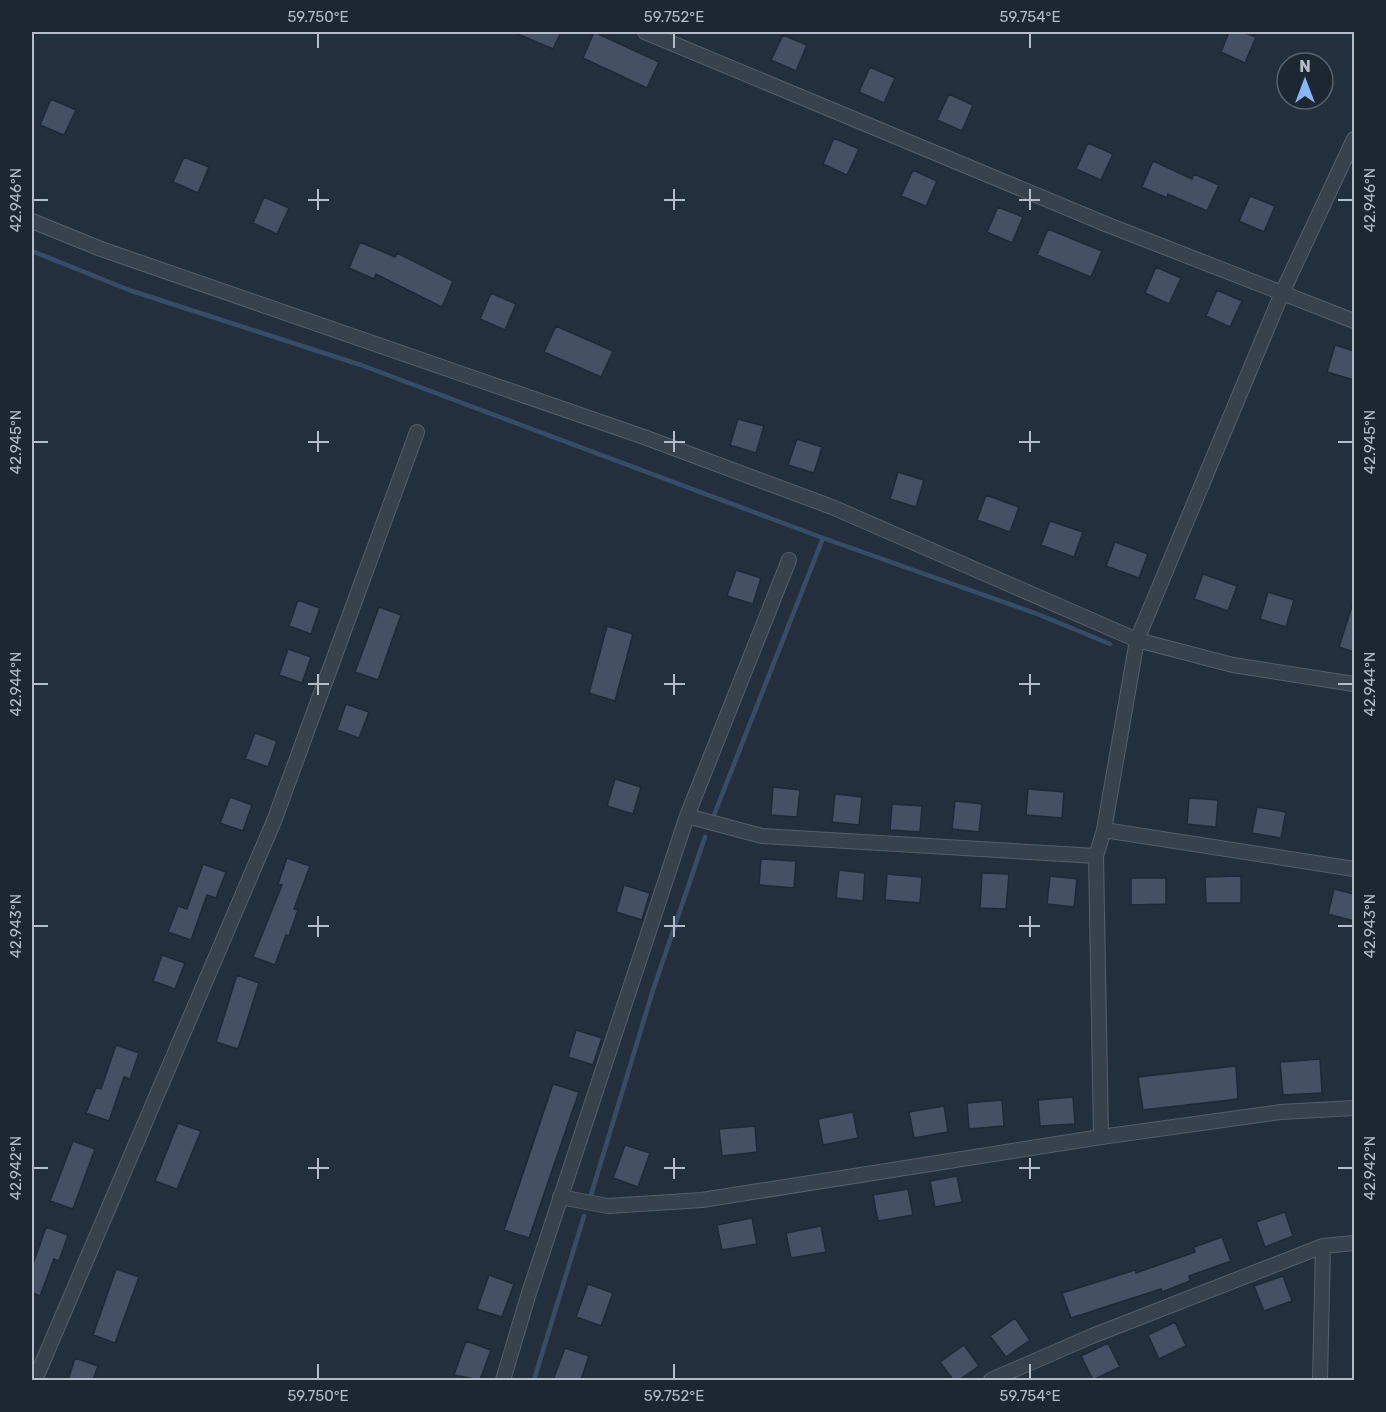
<svg xmlns="http://www.w3.org/2000/svg" width="1386" height="1412" font-family="Rubik,sans-serif">
	<style>
		.lines { fill: none; stroke-linecap: round; stroke-linejoin: round }
		.stream { stroke: #394c67; stroke-width: 4.5 }
		.building { fill: #455162; stroke: #1f2835; stroke-width: 1.5 }
		.street-casing { stroke: #565f6c; stroke-width: 16 }
		.street { stroke: #38414e; stroke-width: 14 }
		.ticks { fill: none; stroke: #b4bcc9; stroke-width: 2 }
		.neatline { fill: none; stroke: #b4bcc9; stroke-width: 2 }
		.ticks-label { font-size: 15px; text-anchor: middle; fill: #b4bcc9 }
	</style>
	<rect width="100%" height="100%" fill="#242f3e"/>
	<g class="lines">
		<path class="stream" d="M32,251l97,39 232,75 462,173 217,77 70,29
			M714,815l109,-277
			M591,1195l62,-205 52,-153
			M534,1380l50,-164"/>
	</g>
	<path class="building" d="M513,32h48l-8,17z
		M594,32l65,30 -12,26 -64,-30z
		M1229,32h14l13,5 -11,26 -24,-11z
		M783,35l24,10 -11,26 -25,-11z
		M870,67l25,11 -11,25 -25,-11z
		M949,94l24,11 -11,26 -25,-11z
		M51,99l25,11 -12,25 -24,-10z
		M834,138l25,11 -12,26 -24,-11z
		M1088,143l25,11 -12,26 -25,-11z
		M184,157l25,10 -11,26 -25,-11z
		M1153,161l39,18 2,-5 25,11 -12,26 -39,-17 -1,4 -25,-11z
		M913,170l24,11 -11,25 -25,-10z
		M1250,196l25,10 -11,26 -25,-11z
		M264,197l25,11 -12,26 -24,-11z
		M998,207l25,10 -11,26 -25,-11z
		M1048,229l54,22 -11,26 -54,-22z
		M360,242l35,15 2,-4 56,28 -11,26 -66,-33 -2,5 -25,-11z
		M1156,267l25,11 -12,26 -24,-11z
		M1217,290l25,11 -12,26 -24,-11z
		M491,293l25,11 -11,26 -25,-11z
		M556,326l57,25 -12,26 -57,-25z
		M1335,345l19,6v29l-27,-8z
		M738,419l26,7 -8,27 -26,-8z
		M797,439l25,8 -8,26 -26,-8z
		M898,472l26,8 -8,27 -26,-8z
		M986,495l33,12 -9,25 -33,-12z
		M1050,521l33,11 -9,25 -33,-12z
		M1115,542l33,12 -9,24 -33,-12z
		M736,570l25,8 -8,26 -26,-8z
		M1203,574l34,12 -9,25 -34,-12z
		M1268,592l26,8 -8,27 -26,-8z
		M298,600l22,8 -9,26 -22,-8z
		M1352,606l2,1v45l-15,-5z
		M379,607l22,8 -23,65 -23,-8z
		M607,626l26,8 -18,67 -26,-8z
		M288,649l23,8 -9,26 -23,-8z
		M346,704l23,8 -10,26 -22,-8z
		M255,733l22,8 -9,26 -23,-8z
		M615,779l26,8 -8,27 -26,-8z
		M773,787l27,3 -3,27 -26,-2z
		M1028,789l36,3 -2,26 -36,-3z
		M835,794l27,3 -3,28 -27,-3z
		M230,797l22,8 -9,26 -23,-8z
		M1189,798l29,2 -2,27 -29,-3z
		M955,801l27,3 -3,28 -27,-3z
		M892,804l30,2 -2,26 -30,-2z
		M1257,807l29,5 -5,26 -29,-5z
		M287,858l23,8 -16,43 4,1 -9,26 -3,-1 -11,30 -22,-8 29,-72 -4,-1z
		M761,859l35,2 -2,27 -35,-3z
		M203,864l23,8 -10,26 -9,-3 -16,45 -23,-8 10,-26 9,3z
		M839,870l26,3 -2,28 -27,-3z
		M982,873l27,1 -3,35 -26,-1z
		M887,874l35,3 -2,26 -35,-3z
		M1050,876l27,3 -3,28 -27,-3z
		M1241,876v27h-35l-1,-26z
		M1131,878h35v26l-35,1z
		M624,885l26,8 -8,27 -26,-8z
		M1334,889l20,5v27l-26,-7z
		M162,955l23,8 -10,26 -22,-8z
		M237,975l22,8 -21,66 -22,-7z
		M576,1030l26,8 -9,27 -25,-8z
		M116,1045l23,8 -9,26 -6,-2 -15,44 -23,-8 10,-25 5,1z
		M1320,1059l2,34 -39,2 -3,-33z
		M1236,1066l2,33 -95,11 -5,-33z
		M553,1084l26,8 -50,146 -25,-8z
		M1073,1097l2,27 -35,2 -2,-26z
		M1002,1100l2,26 -35,3 -2,-26z
		M944,1106l4,26 -34,6 -5,-26z
		M853,1112l5,26 -35,7 -5,-26z
		M178,1123l23,8 -24,58 -22,-8z
		M755,1126l2,26 -35,4 -3,-27z
		M73,1141l22,8 -22,60 -23,-8z
		M625,1145l25,8 -12,34 -25,-9z
		M957,1176l5,26 -27,5 -5,-26z
		M908,1189l5,26 -35,6 -5,-26z
		M1285,1212l8,24 -28,11 -9,-25z
		M752,1218l5,26 -35,6 -5,-25z
		M821,1226l5,26 -35,6 -5,-25z
		M46,1227l22,8 -9,26 -5,-2 -14,37 -8,-3v-26z
		M1222,1237l9,24 -42,15 1,5 -28,11 -1,-3 -90,29 -9,-25 73,-23 1,3 59,-21 -1,-5z
		M116,1269l23,8 -24,66 -22,-8z
		M489,1275l25,9 -12,33 -25,-8z
		M1283,1276l9,25 -28,10 -10,-25z
		M588,1284l25,9 -12,33 -25,-9z
		M1015,1318l15,22 -24,17 -16,-21z
		M1175,1322l11,24 -27,13 -11,-24z
		M466,1341l25,9 -11,30 -26,-5z
		M1108,1343l12,24 -27,13 -12,-24z
		M964,1345l15,21 -20,14h-6l-13,-18z
		M565,1348l24,8 -8,24h-28z
		M75,1358l23,8 -5,14h-25z"/>
	<g class="lines">
		<g class="street-casing">
			<path id="street" d="M645,32l463,193 246,96
				M32,221l69,28 543,188 188,70 305,133 96,25 121,19
				M687,816l75,20 334,20
				M1104,830l250,39
				M1101,1137l-5,-281 8,-26 33,-190 145,-347 72,-154
				M560,1197l48,9 94,-6 399,-63 180,-25 73,-4
				M35,1380l239,-559 143,-389
				M503,1380l26,-87 158,-477 102,-256
				M991,1380l101,-44 231,-90 31,-3
				M1320,1380l3,-134"/>
		</g>
		<use href="#street" class="street"/>
	</g>
	<path class="ticks" d="M318,33v15M674,33v15M1030,33v15M318,189v21M674,189v21M1030,189v21M33,200h15M308,200h21M664,200h21M1019,200h21M1338,200h15M318,431v21M674,431v21M1030,431v21M33,442h15M308,442h21M664,442h21M1019,442h21M1338,442h15M318,674v21M674,674v21M1030,674v21M33,684h15M308,684h21M664,684h21M1019,684h21M1338,684h15M318,916v21M674,916v21M1030,916v21M33,926h15M308,926h21M664,926h21M1019,926h21M1338,926h15M318,1158v21M674,1158v21M1030,1158v21M33,1168h15M308,1168h21M664,1168h21M1019,1168h21M1338,1168h15M318,1364v15M674,1364v15M1030,1364v15"/>
	<rect width="1386" height="1412" fill="none" stroke="#1d2633" stroke-width="66"/>
	<g transform="translate(1305 81)"><circle r="28" fill="#1d2633" stroke="#59626f" stroke-width="1.5"/>
	<path d="M0-4.5L10 22L0 15L-10 22Z" fill="#8ab4f8"/>
	<text y="-9" font-size="16" font-weight="bold" text-anchor="middle" fill="#b4bcc9">N</text>
	</g>
	<rect x="33" y="33" width="1320" height="1346" class="neatline"/>
	<g class="ticks-label">
		<text x="318" y="22">59.750°E</text>
		<text x="674" y="22">59.752°E</text>
		<text x="1030" y="22">59.754°E</text>
		<text transform="translate(16 200) rotate(-90)" y="5">42.946°N</text>
		<text transform="translate(1370 200) rotate(-90)" y="5">42.946°N</text>
		<text transform="translate(16 442) rotate(-90)" y="5">42.945°N</text>
		<text transform="translate(1370 442) rotate(-90)" y="5">42.945°N</text>
		<text transform="translate(16 684) rotate(-90)" y="5">42.944°N</text>
		<text transform="translate(1370 684) rotate(-90)" y="5">42.944°N</text>
		<text transform="translate(16 926) rotate(-90)" y="5">42.943°N</text>
		<text transform="translate(1370 926) rotate(-90)" y="5">42.943°N</text>
		<text transform="translate(16 1168) rotate(-90)" y="5">42.942°N</text>
		<text transform="translate(1370 1168) rotate(-90)" y="5">42.942°N</text>
		<text x="318" y="1401">59.750°E</text>
		<text x="674" y="1401">59.752°E</text>
		<text x="1030" y="1401">59.754°E</text>
	</g>
</svg>
